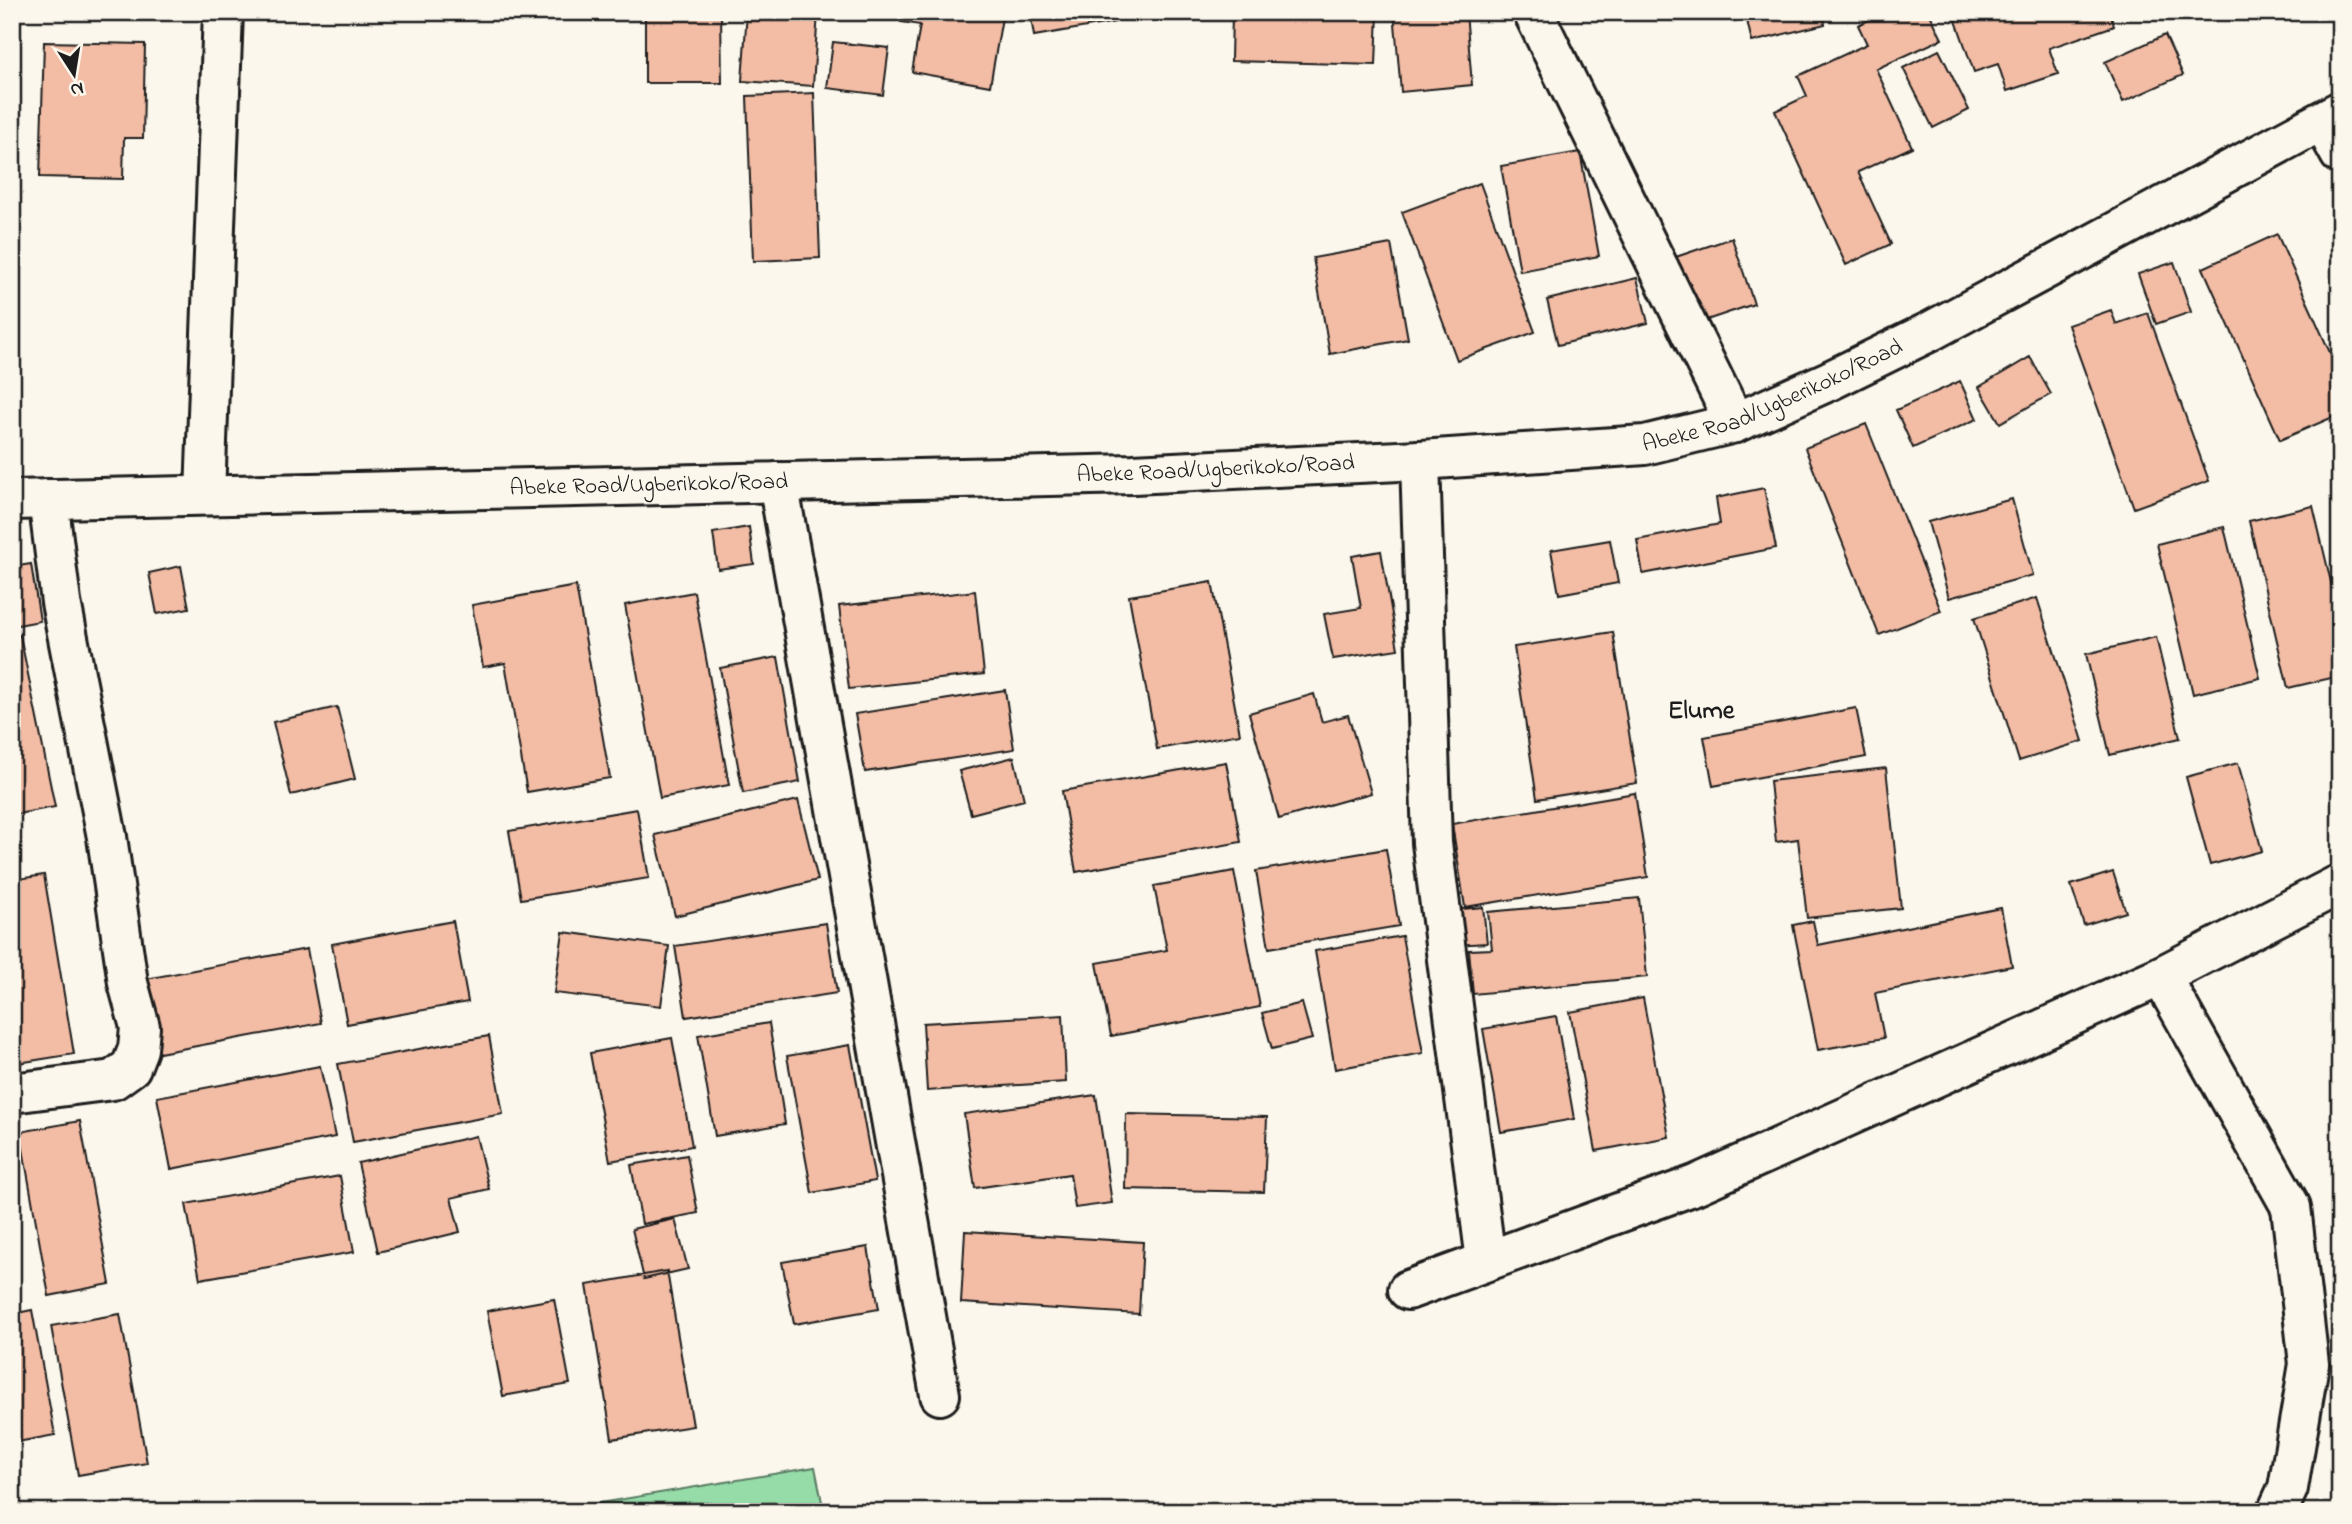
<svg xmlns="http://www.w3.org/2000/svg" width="2352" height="1524" font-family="'Indie Flower',sans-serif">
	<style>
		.green { fill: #96dca9; stroke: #597c62; stroke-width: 2 }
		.building { fill: #f2bca5; stroke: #1c1c1c; stroke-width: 2 }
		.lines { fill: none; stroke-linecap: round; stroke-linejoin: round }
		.minor-casing { stroke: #1c1c1c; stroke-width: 44 }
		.minor { stroke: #fbf7ec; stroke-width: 38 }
		.labels { text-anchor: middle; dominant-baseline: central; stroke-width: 7; stroke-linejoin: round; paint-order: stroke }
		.street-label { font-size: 23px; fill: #1c1c1c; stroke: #fbf7ec }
		.quarter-label { font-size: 26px; font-weight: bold; fill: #1c1c1c; stroke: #fbf7ec }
	</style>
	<rect width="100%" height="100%" fill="#fbf7ec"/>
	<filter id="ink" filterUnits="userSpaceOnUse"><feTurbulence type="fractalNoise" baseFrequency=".0143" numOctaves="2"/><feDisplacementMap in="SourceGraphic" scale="14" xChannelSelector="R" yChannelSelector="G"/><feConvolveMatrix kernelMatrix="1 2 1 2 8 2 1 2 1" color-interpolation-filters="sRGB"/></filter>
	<g filter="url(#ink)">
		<path class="green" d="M815,1467l9,45h-278z"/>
		<path class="building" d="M645,12h76l1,71h-77z
			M747,12h71l-5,74 -71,-5z
			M903,12h100l-13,74 -78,-14 8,-47 -19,-3z
			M1030,12h84l2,10 -82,14z
			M1232,12h146l-2,53 -145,-4z
			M1394,12h72l6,73 -71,7z
			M1561,12h21l-20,5z
			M1745,12h78l2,12 -73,18z
			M1887,12h42l13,27 -66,30 36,78 -54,25 33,72 -45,21 -71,-154 32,-15 -9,-20 69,-32 -9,-19z
			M1953,12h157l4,14 -65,22 9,26 -51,17 -9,-27 -24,8z
			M2165,35l18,40 -60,27 -18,-40z
			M44,42l101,2 -2,94h-19l-1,41 -83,-2z
			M833,42l56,6 -6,47 -56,-7z
			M1939,50l30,60 -36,18 -30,-60z
			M814,93l6,165 -67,3 -6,-165z
			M1580,152l19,104 -79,15 -19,-105z
			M1480,183l55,149 -78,28 -55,-148z
			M2277,234l63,141v39l-60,26 -77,-172z
			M1732,238l22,66 -65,22 -22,-66z
			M1391,244l17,95 -78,15 -17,-96z
			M2174,262l17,50 -35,12 -18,-50z
			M1637,278l11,45 -90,22 -11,-45z
			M2111,310l5,14 32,-11 61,168 -75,27 -66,-183z
			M2030,357l21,37 -51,29 -21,-36z
			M1960,381l17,38 -64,29 -17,-38z
			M1866,424l75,187 -62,24 -74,-187z
			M2340,476v35l-8,-33z
			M1764,488l12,60 -133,26 -6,-34 83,-16 -4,-26z
			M2012,499l21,76 -84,23 -21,-76z
			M2313,506l27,114v56l-52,12 -39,-167z
			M749,527l5,37 -36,5 -5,-36z
			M2224,527l36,151 -67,16 -36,-150z
			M1610,540l8,43 -59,11 -8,-44z
			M1381,551l17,98 -65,10 -9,-45 37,-6 -9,-52z
			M31,564l9,57 -28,5v-59z
			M181,566l8,42 -32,6 -8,-41z
			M1212,582l28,152 -83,15 -28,-153z
			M576,586l34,192 -83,14 -22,-129 -22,4 -11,-62z
			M975,591l9,83 -135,15 -10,-83z
			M694,592l35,193 -69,13 -35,-193z
			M2037,598l46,143 -64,20 -45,-143z
			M1613,632l24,151 -100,16 -23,-152z
			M20,635l35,172 -43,8v-178z
			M2156,637l24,101 -70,17 -24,-101z
			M778,657l22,125 -57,11 -23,-125z
			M1005,690l9,59 -149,23 -10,-58z
			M1314,694l8,28 26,-7 23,78 -92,26 -30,-106z
			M337,707l18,72 -64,16 -18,-73z
			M1856,708l10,49 -153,29 -9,-49z
			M1014,757l10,43 -53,14 -12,-43z
			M1226,762l15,80 -165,30 -14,-81z
			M2238,763l24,88 -52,14 -24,-88z
			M1886,768l15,140 -94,10 -9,-79 -22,3 -6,-61z
			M1635,793l13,84 -183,30 -13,-83z
			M798,800l20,80 -143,36 -20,-81z
			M637,809l12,69 -128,21 -12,-68z
			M1386,849l13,77 -130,22 -13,-77z
			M1234,871l26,136 -149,29 -14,-73 70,-13 -13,-64z
			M2113,872l13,40 -42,13 -13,-40z
			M44,875l30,179 -62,10v-184z
			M1639,898l8,79 -174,17 -4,-44 23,-1 -4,-37z
			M1483,907l4,36 -32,2 -3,-35z
			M2001,908l11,58 -137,27 9,45 -66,12 -25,-125 20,-4 5,24z
			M453,921l15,81 -121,22 -15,-80z
			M826,923l11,70 -151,24 -11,-71z
			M563,932l106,14 -8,60 -107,-13z
			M1402,936l21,117 -88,16 -20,-118z
			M307,949l14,74 -167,31 -14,-74z
			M1643,998l26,139 -73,14 -26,-139z
			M1302,1003l10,36 -40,10 -10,-36z
			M1063,1015l3,67 -139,9 -4,-68z
			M1556,1016l18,103 -73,13 -18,-103z
			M769,1023l16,101 -70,12 -17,-101z
			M489,1036l14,78 -150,28 -15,-78z
			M672,1038l20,108 -82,15 -20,-108z
			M850,1045l25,136 -63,12 -25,-137z
			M320,1066l15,71 -164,32 -14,-72z
			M1096,1095l16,108 -37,5 -5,-34 -95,14 -11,-74z
			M1126,1114l141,3 -3,75 -139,-3z
			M80,1121l30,163 -61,12 -29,-164z
			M476,1136l13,53 -38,9 9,34 -82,20 -20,-89z
			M687,1155l11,58 -56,11 -11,-59z
			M340,1176l14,76 -154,27 -14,-75z
			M675,1219l13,50 -44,10 -12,-50z
			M965,1231l178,11 -4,72 -178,-11z
			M868,1247l11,62 -85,15 -12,-62z
			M667,1271l26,155 -81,13 -25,-154z
			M554,1299l16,85 -67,12 -16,-85z
			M32,1310l23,125 -43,8v-129z
			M120,1314l27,149 -69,12 -27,-149z"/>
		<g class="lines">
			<g class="minor-casing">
				<g id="minor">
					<path d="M1533,12l202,411"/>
					<path d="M2322,121l18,33"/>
					<path d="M1420,460l12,383 54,418"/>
					<path d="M778,482l162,913"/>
					<path d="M205,495l18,-483"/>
					<path id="s1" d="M12,500l1121,-26 287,-14 225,-15 90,-22 94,-42 102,-50 409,-220"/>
					<path d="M2161,976l130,231 18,157 -21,124 -11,24"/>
					<path d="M12,1093l101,-13 18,-13 7,-18 2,-22 -12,-44 -21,-146 -46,-235 -13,-103"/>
					<path d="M1408,1290l287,-105 466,-209 179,-92"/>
				</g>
			</g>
			<use href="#minor" class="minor"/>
		</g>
	</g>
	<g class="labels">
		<g class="street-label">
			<text stroke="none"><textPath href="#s1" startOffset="1771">Abeke Road/Ugberikoko/Road</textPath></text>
			<text stroke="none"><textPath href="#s1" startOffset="1204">Abeke Road/Ugberikoko/Road</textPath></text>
			<text stroke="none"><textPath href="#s1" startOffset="637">Abeke Road/Ugberikoko/Road</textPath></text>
		</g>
		<g class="quarter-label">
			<text x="1701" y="712">Elume</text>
		</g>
	</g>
	<rect width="2352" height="1524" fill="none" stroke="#fbf7ec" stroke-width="42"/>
	<rect x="21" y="21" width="2310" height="1482" fill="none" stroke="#1c1c1c" stroke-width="2.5" filter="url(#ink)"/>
	<g transform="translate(74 74) rotate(168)" stroke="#fbf7ec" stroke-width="5" paint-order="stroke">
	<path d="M0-5L12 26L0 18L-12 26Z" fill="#1c1c1c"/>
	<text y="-10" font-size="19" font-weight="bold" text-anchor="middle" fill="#1c1c1c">N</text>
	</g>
</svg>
